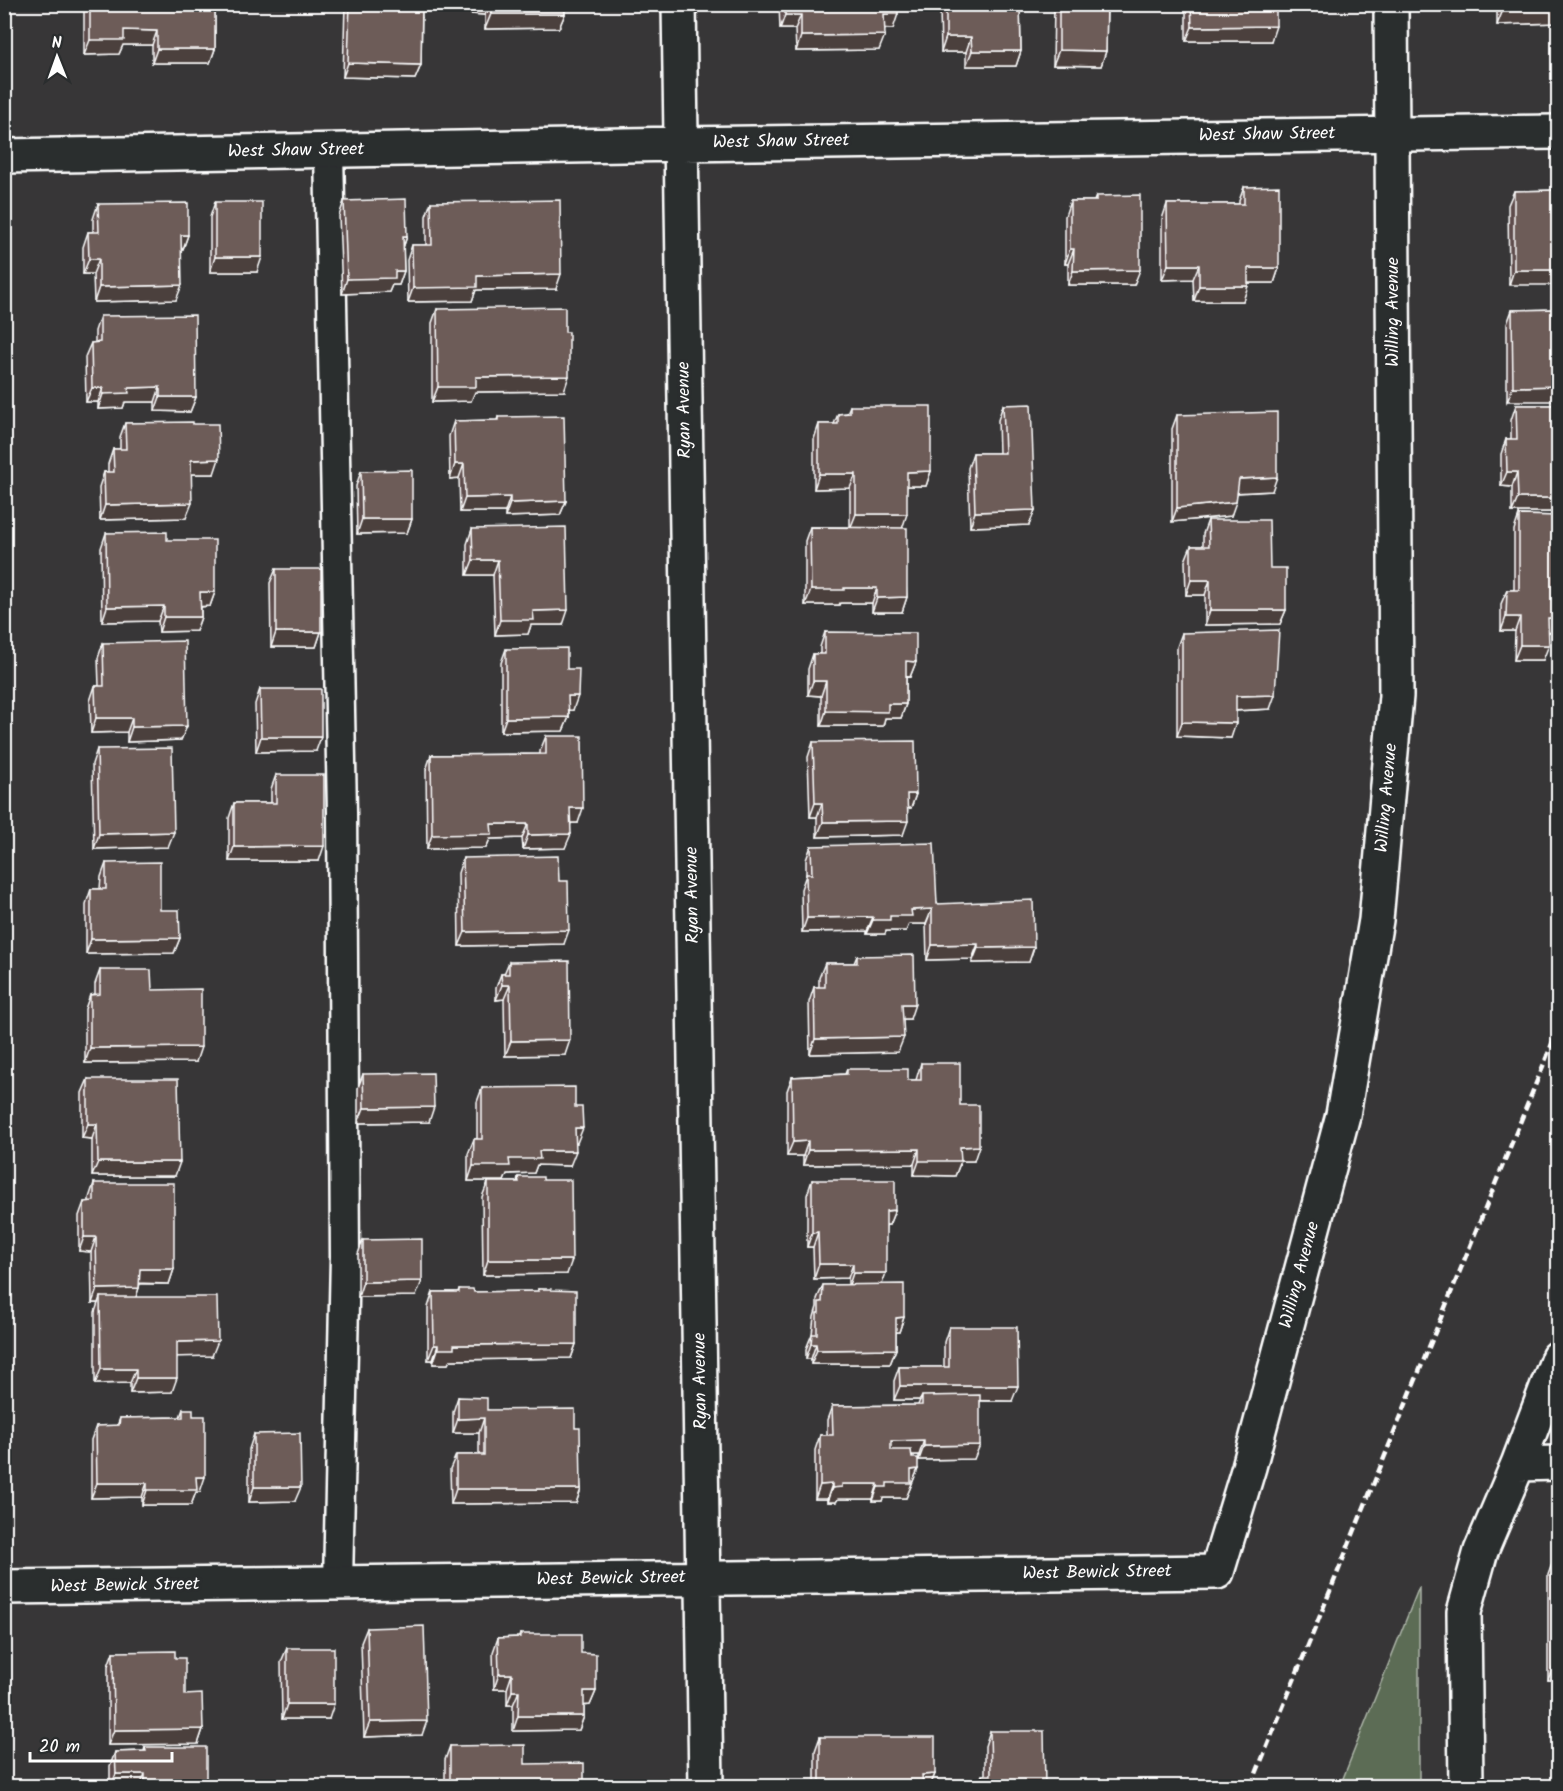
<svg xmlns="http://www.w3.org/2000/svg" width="1563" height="1791" font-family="Kalam,sans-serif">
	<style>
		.green { fill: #5c6c54; stroke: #aeb6aa; stroke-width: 1.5 }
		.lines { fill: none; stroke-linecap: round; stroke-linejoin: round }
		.lane-casing { stroke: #fff; stroke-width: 33 }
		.street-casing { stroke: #fff; stroke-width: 38 }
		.lane { stroke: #2a2d2e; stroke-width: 28 }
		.street { stroke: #2a2d2e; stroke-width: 33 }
		.rail { stroke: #fff; stroke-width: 4.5; stroke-dasharray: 9 4.5; stroke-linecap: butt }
		.wall { fill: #5e4e4d; stroke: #fff; stroke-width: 1.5 }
		.shaded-wall { fill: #4c403e; stroke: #fff; stroke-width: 1.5 }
		.building { fill: #6d5b59; stroke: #fff; stroke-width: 1.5 }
		.labels { text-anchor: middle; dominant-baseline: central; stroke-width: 6; stroke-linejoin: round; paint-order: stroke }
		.street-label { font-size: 18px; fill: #fff; stroke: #2a2d2e }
	</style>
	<rect width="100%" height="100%" fill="#373637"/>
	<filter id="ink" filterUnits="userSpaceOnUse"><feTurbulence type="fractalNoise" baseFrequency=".0167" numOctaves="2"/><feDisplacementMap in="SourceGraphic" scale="12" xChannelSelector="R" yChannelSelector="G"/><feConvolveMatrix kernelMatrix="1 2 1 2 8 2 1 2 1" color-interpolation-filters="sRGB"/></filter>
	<g filter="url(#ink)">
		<path class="green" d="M1419,1587v199h-79z"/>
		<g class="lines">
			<g class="lane-casing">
				<path id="lane" d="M329,150l13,662 3,444 -7,327"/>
			</g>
			<g class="street-casing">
				<path id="street" d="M679,4l27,1782
					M4,156l677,-12 877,-12
					M1518,1464l40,-1
					M4,1587l1213,-15 32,-105 94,-352 33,-195 20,-224 -5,-692
					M1466,1786l-2,-174 17,-61 37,-87 40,-106"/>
			</g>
			<use href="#lane" class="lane"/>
			<use href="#street" class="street"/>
			<path class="rail" d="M1251,1786l307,-757"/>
		</g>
		<path class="wall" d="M84,4h131v45l-5,14h-58v-18h-29l-4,9 -35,1z
			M345,4h77l-1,61 -6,14 -72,-2z
			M471,4h93l1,10 -6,14 -74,1v-14l-14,-1z
			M779,4h119l-5,25h-8l-6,21 -83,1 -1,-22h-15z
			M942,4h78l1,47 -5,15h-50v-14h-25l-1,-43z
			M1054,4h53l-1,47 -5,15 -48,-1z
			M1186,4h90l-5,37h-85z
			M1497,4h61v19l-61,2z
			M1244,187l35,81 -5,15h-26l-5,18h-49l-1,-22 -31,1v-61l5,-15h72v-3z
			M1558,190l-49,95 -1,-80 6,-14z
			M1096,196l38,89h-66v-21h-3v-48l5,-15h24z
			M344,201l63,35 -4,12 1,23 -5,14h-7l-3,7 -47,2 -3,-78z
			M215,202l42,70h-47v-55z
			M431,202l125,87 -80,1 -4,11 -64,1 -1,-42 5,-15h14v-29z
			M98,204l90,31 -5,14h-2l-5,51 -82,2 -1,-28h-10v-27l5,-15h5v-13z
			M437,309l127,82 -89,1 -4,9 -39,1v-79z
			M1558,309l-51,92v-77l5,-14z
			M100,316l96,81 -6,15 -35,-1v-9h-30l-2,6 -25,1v-7h-12l-1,-45 6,-14h4v-12z
			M1003,405l32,105 -6,15 -59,2 -2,-59 5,-15h26l-1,-33z
			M1516,405h42v107h-46v-25l-11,-1v-32l5,-15h5v-19z
			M850,406l81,65 -5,15h-19l-5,42 5,69 -5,15h-30v-9h-32l-1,2h-34v-64l5,-14h40v-39l-36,1v-50l5,-15h15l4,-10 9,-1z
			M1177,415l95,76 -35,2 -6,23 -59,6v-93z
			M498,417l68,84 -6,14 -55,2v-5h-45l-1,-34 -9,1 -1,-43 5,-15 43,-1z
			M125,423l68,1 21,50h-23l-5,44 -86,2 -1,-33 5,-15h4v-8l5,-15h7v-12z
			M361,471l51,48 -5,14 -50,1 -1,-48z
			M1519,515l39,1v117l-10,-1 -5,28h-29l1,-29h-14v-27l6,-14h7v-60z
			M1208,520l62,48 16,42 -6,14 -75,1v-30h-19l-1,-34 6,-15h12v-12z
			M472,529l91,96h-32l-3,9 -33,1 -2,-60h-26v-31z
			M106,533l61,7 48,52 -5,14 -9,1v10l-5,14 -37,1 -1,-11 -56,1 -1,-74z
			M276,569l45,63 -5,15h-45l-1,-64z
			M825,632l91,30 -6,15 -4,-1v28l-5,14h-16l-2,8h-62v-30l-13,-1v-26l5,-15h7v-7z
			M1182,633l88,76 -34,2 -5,27 -54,-2v-89z
			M103,643l84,83 -6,14 -54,2v-10l-36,1 -1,-32 5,-15h4l-1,-28z
			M506,649l61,20 6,41h-4v7l-6,14 -62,1v-69z
			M260,689l56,62 -60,1 -1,-48z
			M546,736l32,87h-7l-6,25 -42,1 -1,-11 -32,1 -4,9 -59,1 -1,-79 5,-15 109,-1v-3z
			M813,742l103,52 -5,14h-3l-5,27 -86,2v-20h-7l-2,-60z
			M97,749l71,98 -74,2 -2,-85z
			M276,775l43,86h-90v-43l5,-15h37v-14z
			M811,846l223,101 -5,15 -57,1v-4l-45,1 -1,-36h-17l-3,7h-20l-1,3h-18v-3l-65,1 -1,-43 5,-14v-15z
			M463,858l96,23 5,63 -105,2 -1,-73z
			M106,863l54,47 20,28 -6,15 -88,1v-50l5,-15h9l1,-12z
			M857,956l53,63h-7l-5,33 -88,2 -1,-52 5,-15h5v-9l6,-15h29z
			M509,962l56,93 -60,1 -1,-57 -8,1v-12l5,-14h3z
			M100,970l52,20 44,72 -111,1v-54l5,-14 5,-1v-10z
			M921,1063l39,42 14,56h-13l-6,15 -41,-1v-11l-111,1v-9h-16v-65l5,-14 53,-3 2,-5 61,11h8z
			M363,1074l66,48 -71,1v-35z
			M88,1079l87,97h-83v-37l-10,-1v-45z
			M482,1088l93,19 2,36h-2l-5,23 -33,-1 -3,8 -27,1 -3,7h-36v-27l6,-15h3v-37z
			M518,1177l25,3 24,94 -84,1 -1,-78 6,-15h29z
			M812,1180l83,30 -6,15h-3l-4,59 22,33 -5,15h-3v17l-6,15h-79v-5h-5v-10l6,-15 2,-17 3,-10v-8l6,-14h25v-7l-34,1 -1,-32h-6v-52z
			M94,1183l80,86 -5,15h-29l-4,13 76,59h-35l-5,36 -42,1v-10l-35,1v-72l3,-9h-6l-1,-51 -12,-1v-35l5,-14h5v-4z
			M363,1240l53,56 -58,1v-43z
			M459,1289l15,3 64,-1v-2l13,1 25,54 -5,14 -121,2 -2,4h-15v-4h-5v-53l5,-15h25z
			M949,1327l63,74h-32l-6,58 -55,1v-5h-7v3l6,11 -12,29h-23l-1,3h-9v-2h-35l-2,3h-9v-3h-12v-49l5,-15h7v-15l5,-14 86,-1 2,-5h-26v-19l5,-14h45v-25z
			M458,1397l29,13 88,18 6,61 -5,14 -125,1 -1,-35 6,-14h23v-22h-26v-21z
			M183,1409l17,83h-4l-5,13h-49v-8l-51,1v-58l5,-14h21l3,-8 60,-1z
			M254,1434l41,67 -46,1v-53z
			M1553,1561h5v119h-10v-105z
			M367,1628l55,107 -58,2 -3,-94z
			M520,1634l61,19 15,38 -6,14 -6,1v10l-5,14 -66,1v-26h-6v-16h-13l-1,-37 5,-14 21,-1z
			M287,1648l42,71h-47l-1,-57z
			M113,1652l62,6 10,37 18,34 -5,15 -90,1v-79z
			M990,1731l55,55h-68l5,-11h3v-29z
			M820,1737l115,37 -5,12h-115v-35z
			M450,1746l75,18 59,22h-139v-26z
			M145,1747l61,39h-96v-20l5,-14 29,-1z"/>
		<path class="shaded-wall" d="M475,4h14l-4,11 -14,-1z
			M1558,9v14l-61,2 6,-15z
			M491,14h74l-6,14 -74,1z
			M884,14h14l-5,15 -14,-1z
			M785,15h16l-6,14h-15z
			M1276,26l-5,15h-85l6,-14z
			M124,30l33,1 -5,14h-29l-4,9 -35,1 6,-15z
			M885,35l-6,15 -83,1 5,-15z
			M946,37h25l-5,15h-25z
			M157,49h58l-5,14h-58z
			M1059,50l47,1 -5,15 -48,-1z
			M972,51h49l-5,15h-50z
			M348,63l73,2 -6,14 -72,-2z
			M181,235h7l-5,14h-8z
			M403,236h4l-5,15z
			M1070,249h4l-6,15h-3z
			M215,257h47l-5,15h-47z
			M89,259h10l-6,15h-10z
			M1168,265h31l-6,14 -31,1z
			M1248,268h31l-5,15h-32z
			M1140,270l-6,15h-66l5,-14z
			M1514,270h44v15h-49z
			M395,271h9l-5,14h-7l-3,7 -47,2 5,-15z
			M561,274l-5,15 -80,1 -4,11 -64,1 5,-14 64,-12z
			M182,285l-6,15 -82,2 5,-15z
			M1199,286h49l-5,15h-49z
			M569,376l-5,15 -89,1 -4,9 -39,1 6,-15 38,-10z
			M1558,386v15h-51l6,-14z
			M160,387l-5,15h-30l-2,6 -25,1 5,-15 25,-6z
			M92,388h11l-5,14h-12z
			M160,397h36l-6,15 -35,-1z
			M219,459l-5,15h-29l6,-14z
			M455,464h9l-5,14 -9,1z
			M931,471l-5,15h-24l5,-14z
			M1507,472h10l-5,15 -11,-1z
			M819,474h37l-6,14 -36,1z
			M1277,477l-5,14 -39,2 6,-14z
			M510,497l-5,15h-45l5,-14z
			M1518,498h40v14h-46z
			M566,501l-6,14 -55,2 5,-14z
			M1236,502l-5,14 -59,6 5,-14z
			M192,503l-6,15 -86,2 5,-15z
			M1035,510l-6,15 -59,2 5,-15z
			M856,514h51l-5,15h-52z
			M362,519h50l-5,14 -50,1z
			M473,560h25l-5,15h-26z
			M1191,580h19l-5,15h-19z
			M844,588h33l-5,15h-32l-1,2h-34l6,-15z
			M200,592h15l-5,14 -15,1z
			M907,597l-5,15h-30l5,-14z
			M164,606l-6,15 -56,1 5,-15z
			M568,610l-5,15h-32l-3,9 -33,1 5,-15 33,-9z
			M1210,610h76l-6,14 -75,1z
			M164,617h37l-5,14 -37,1z
			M1506,617h14l-5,14h-14z
			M1548,618h10v15l-15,-1z
			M276,632h45l-5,15h-45z
			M1520,645h29l-6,15h-29z
			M906,661l10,1 -6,15 -10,-1z
			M813,681h13l-5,15 -13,-1z
			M1275,695l-5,14 -39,2 5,-15z
			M568,696h10l-5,14 -10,1z
			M888,704h18l-5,14h-16l-2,8h-62l5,-15z
			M569,717l-6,14 -62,1 5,-14z
			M96,718h36l-5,14 -36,1z
			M1182,722l54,1 -5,15 -54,-2z
			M187,726l-6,14 -54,2 5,-15z
			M261,737h60l-5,14 -60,1z
			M907,794h9l-5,14h-9z
			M815,803h7l-5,14h-7z
			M570,808h13l-5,15h-13z
			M908,821l-5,14 -86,2 6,-15z
			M491,824h37l-6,14 -32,1 -4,9 -59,1 5,-14z
			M174,832l-6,15 -74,2 5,-15z
			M571,834l-6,14 -42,1 5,-14z
			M324,846l-5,15h-90l5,-14z
			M932,909l-6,15h-17l-3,7h-20l-1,3h-18l6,-14 17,-4 21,-6z
			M873,917l-6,14 -65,1 5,-14z
			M569,930l-5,14 -105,2 6,-14z
			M180,938l-6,15 -88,1 5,-15z
			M978,944l-6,15 -45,1 5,-15z
			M1034,947l-5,15 -57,1 6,-15z
			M502,985h8l-6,14 -8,1z
			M902,1004h13l-5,15h-13z
			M904,1037l-6,15 -88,2 5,-15z
			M570,1040l-5,15 -60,1 6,-15z
			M201,1047l-5,15 -111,1 5,-15z
			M434,1107l-5,15 -71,1 6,-15z
			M88,1124h9l-5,15 -10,-1z
			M575,1128h8l-6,15h-7z
			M808,1141l-5,15h-16l6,-14z
			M979,1146l-5,15h-13l-6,15 -41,-1 5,-14 41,-14z
			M919,1149l-5,15 -111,1 5,-15z
			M539,1151h37l-6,15 -33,-1 -3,8 -27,1 -3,7h-36l5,-15 36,-7z
			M98,1162h82l-5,14h-83z
			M895,1210l-6,15h-8l5,-14z
			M818,1232l-5,15h-6l5,-14z
			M84,1237h12l-5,15 -12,-1z
			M488,1260h84l-5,14 -84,1z
			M819,1264h34l-5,14 -34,1z
			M140,1269h34l-5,15 -34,-1z
			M853,1273h33l-5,14 -33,1z
			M422,1281l-6,15 -58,1 5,-15z
			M139,1288l-5,15 -34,-6 -2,6h-6l5,-14z
			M904,1317l-5,15h-9l6,-14z
			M218,1341l-6,15 -41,1 6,-15z
			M576,1344l-5,14 -121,2 -2,4h-15l5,-15 16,-4z
			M811,1344h5l-5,15h-5z
			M434,1345h4l-5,15h-5z
			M896,1349l-6,15h-79l6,-14z
			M101,1369h35l-6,14 -35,1z
			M136,1378h41l-5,14 -42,1z
			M900,1386h118l-6,15 -90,-1v-4l-2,4h-26z
			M484,1418l-5,15h-26l5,-14z
			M924,1440l-5,15h-33l5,-14z
			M980,1445l-6,14 -55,1 5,-14z
			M918,1469l-12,29h-23l-1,3h-9l5,-14 9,-4 24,-13z
			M196,1477h9l-5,15h-4l-5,13h-49l5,-15z
			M97,1483h50l-5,14 -51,1z
			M832,1484l-5,15h-12l5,-14z
			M842,1484h36l-5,15h-35l-2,3h-9l5,-14z
			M254,1487h47l-6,14 -46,1z
			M456,1489h125l-5,14 -125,1z
			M1554,1665h4v15h-10z
			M499,1674h13l-5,15h-13z
			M512,1691h7l-6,14h-6z
			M584,1691h12l-6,14 -12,1z
			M287,1704h47l-5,15h-47z
			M518,1716h66l-5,14 -66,1z
			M427,1721l-5,14 -58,2 6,-15z
			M203,1729l-5,15 -90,1 6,-15z
			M116,1774h29l-5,12h-29z
			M935,1774l-5,12h-12l4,-11z"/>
		<path class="building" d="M90,4h125v45h-58v-18l-33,-1v10h-34z
			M350,4h72l-1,61 -73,-2z
			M491,4h73l1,10h-74z
			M785,4h113v10h-14l1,21 -84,1v-21h-16z
			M946,4h74l1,47h-49l-1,-14h-25z
			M1059,4h48l-1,47 -47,-1z
			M1191,4h85v22l-84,1z
			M1502,4h56v5l-55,1z
			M1279,186v82h-31v18h-49v-21h-31l-1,-61h77v-17z
			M1558,190v80h-44v-79z
			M1140,195v75l-67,1 1,-22h-4v-48h26v-5z
			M406,199l1,37h-4l1,35h-9v7l-48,1 -3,-78z
			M560,200l1,74 -84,2v11l-64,1 -1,-43h20l-1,-43z
			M215,202h47v55h-47z
			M188,203v32h-7l1,50 -83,2v-28h-10l-1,-27h11l-1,-28z
			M565,307v25h4v44l-93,1v10h-38l-1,-78z
			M1558,309v77l-45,1 -1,-77z
			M195,315l1,82h-36v-10l-32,1 1,5 -26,1v-6h-11l-1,-45 9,-1v-26z
			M1031,404l4,106 -60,2 -2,-59h32l-2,-48z
			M1516,405h42v93h-40l-1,-26h-10l-1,-33h11z
			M850,406h81v65l-24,1v42h-51v-40h-37v-50h19v-10l12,-1z
			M1277,412v65l-38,2 -3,23 -59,6v-93z
			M564,416l2,85 -56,2v-6l-45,1 -1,-34h-9l-1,-43 44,-1v-3z
			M193,422v2h25l1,35 -28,1 1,43 -87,2 -1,-33h10l-1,-23h13l-1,-26z
			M412,470v49h-50l-1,-48z
			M1519,515l39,1v102h-10l1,27h-29v-28h-14l1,-27h12z
			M1208,520h61l1,48h16v42h-76v-30h-19v-34h18z
			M566,527l2,83 -35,1 1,9h-34l-2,-60h-25l-1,-31z
			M810,527l97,1v69l-30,1v-10h-33v2h-33z
			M167,532v8h48v52h-15l1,25h-37v-11l-57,1 -1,-74z
			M276,569h45v63h-45z
			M1279,630l-4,65 -39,1v27l-54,-1v-89z
			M825,632l91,1v29l-10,-1v43h-18v8l-62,-1v-30h-13v-27h12z
			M185,641l2,85 -55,1v-9h-36l-1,-32h9l-1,-43z
			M567,648v21h12l-1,27h-10l1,21 -63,1v-69z
			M260,689h61v48h-60z
			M546,736h36l1,72h-13l1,26 -43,1v-11h-37l1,10 -60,1 -1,-80 115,-1z
			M915,741l1,53h-9l1,27 -85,1 -1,-19h-7l-2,-61z
			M172,748l2,84 -75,2 -2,-85z
			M276,775h48v71l-90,1v-44h42z
			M934,843l3,61 96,-4 1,47 -56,1v-4l-46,1v-36l-21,1 1,6h-22v4h-17v-3l-66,1 -1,-44h6l-1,-28z
			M558,856l1,25h9l1,49 -104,2 -2,-74z
			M160,862v48h19l1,28 -89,1v-50h15v-26z
			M914,955l1,49h-13l2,33 -89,2 -1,-52h11v-24h32v-7z
			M569,961l1,79 -59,1 -1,-56h-8l-1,-11h8v-12z
			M100,970h51l1,20 49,-1v58l-111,1v-53l10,-1z
			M921,1063h39v42h19v41l-19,1 1,14h-42v-12l-111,1v-9l-15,1 -1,-65 55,-3v-5h61v11h13z
			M433,1073l1,34 -70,1 -1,-34z
			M88,1079h90l2,83h-82l-1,-38h-9z
			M575,1087v20h7l1,21h-8l1,23h-37l1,8h-31l1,7h-37l1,-27h8v-51z
			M518,1177h25v3h28l1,80h-84v-78h31z
			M812,1180h83v30l-9,1v62h-33v-9h-34l-1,-32 -6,1z
			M94,1183h80v86h-34l-1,19 -42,1 -1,-52h-12v-35l10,-1z
			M422,1239v42l-59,1v-42z
			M904,1284v33l-8,1v31l-79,1 -1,-6h-5l1,-10h5v-21h2v-11h3l1,-17z
			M459,1289h14l1,3 65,-1 -1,-2h13v1l25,1v53l-122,1v4h-16v-4h-4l-1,-53h26z
			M100,1297h117l1,44 -41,1v36h-41v-9h-35z
			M949,1327h68l1,59h-118l-1,-19h50z
			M980,1395v50l-56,1v-6l-33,1v9h20l1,8h6v11l-7,1v13h-24v4h-9v-3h-36v3l-10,1v-4l-12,1v-50h13l-1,-29 90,-1v-9z
			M458,1397l29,1v12l88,-1v19h5l1,61h-125v-34h28v-37l-26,1z
			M183,1409h10v7h12v61h-9l1,13h-50v-7h-50l-1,-57 23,-1 1,-7 63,-1z
			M300,1433l1,54h-47v-53z
			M1553,1561h5v104h-4z
			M424,1626l3,95 -57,1 -3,-94z
			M520,1634h61v19l15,1v37h-12v25h-66l1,-25h-7v-17h-13l-1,-36 22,-1z
			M287,1648h47v56h-47z
			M175,1651v7h10v37l17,-1 1,35 -89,1 -1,-78z
			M990,1731h54l1,55h-63v-11h9z
			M820,1737h115v37l-13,1 1,11h-103z
			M525,1745v19l59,-1v23h-134v-40z
			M145,1747h61v39h-61v-12h-29l-1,-22 31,-1z"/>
	</g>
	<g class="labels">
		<g class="street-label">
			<text transform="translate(1267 135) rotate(-1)">West Shaw Street</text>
			<text transform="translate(781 142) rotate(-1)">West Shaw Street</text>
			<text transform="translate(296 151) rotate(-1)">West Shaw Street</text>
			<text transform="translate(1393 312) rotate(-90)">Willing Avenue</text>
			<text transform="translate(685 410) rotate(-91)">Ryan Avenue</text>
			<text transform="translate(1387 798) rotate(-85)">Willing Avenue</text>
			<text transform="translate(693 895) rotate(-91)">Ryan Avenue</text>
			<text transform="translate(1300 1275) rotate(-75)">Willing Avenue</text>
			<text transform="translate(701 1381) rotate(-91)">Ryan Avenue</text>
			<text transform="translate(1097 1573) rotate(-1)">West Bewick Street</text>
			<text transform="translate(611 1579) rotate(-1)">West Bewick Street</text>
			<text transform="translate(125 1586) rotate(-1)">West Bewick Street</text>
		</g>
	</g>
	<rect width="1563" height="1791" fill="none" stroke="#2a2d2e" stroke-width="24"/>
	<rect x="12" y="12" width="1539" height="1767" fill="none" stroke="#fff" stroke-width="2" filter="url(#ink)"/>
	<g transform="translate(57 57) rotate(359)" stroke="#2a2d2e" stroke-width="4.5" paint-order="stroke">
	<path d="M0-4.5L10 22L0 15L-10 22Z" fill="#ffffff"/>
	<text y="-9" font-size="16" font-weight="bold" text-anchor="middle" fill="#ffffff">N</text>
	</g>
	<path d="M30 1752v9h142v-9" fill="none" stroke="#ffffff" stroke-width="3"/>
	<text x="39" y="1752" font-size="18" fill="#ffffff" stroke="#2a2d2e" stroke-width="4.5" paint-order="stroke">20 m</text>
</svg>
